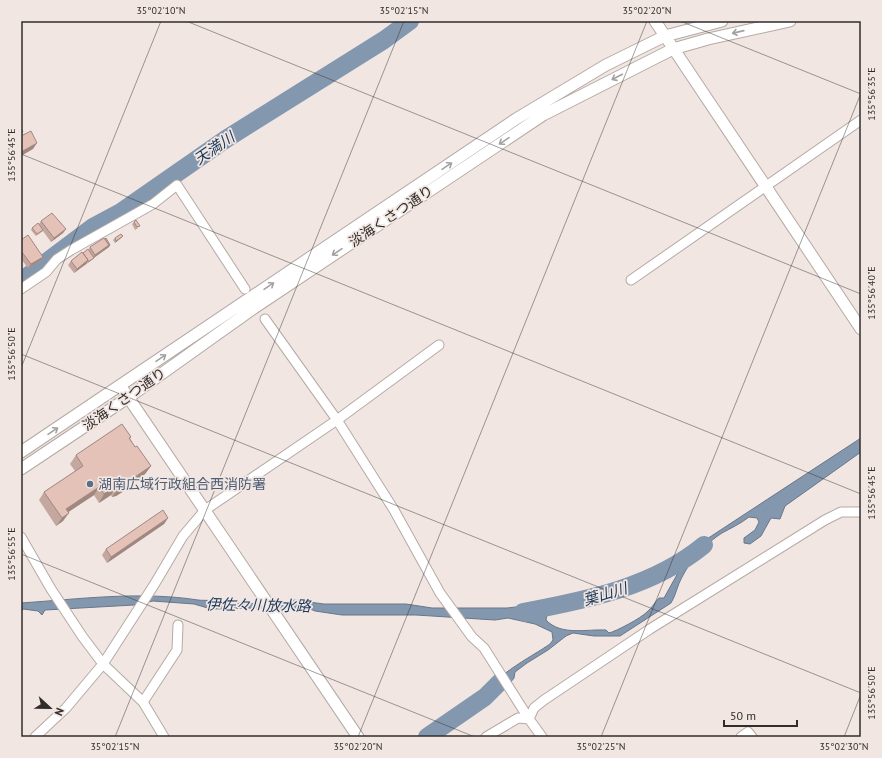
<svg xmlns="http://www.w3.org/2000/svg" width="882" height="758" font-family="'PT Sans','Noto Sans JP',sans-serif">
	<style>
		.water { fill: #8397af; stroke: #6a7787 }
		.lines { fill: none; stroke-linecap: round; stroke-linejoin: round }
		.river { stroke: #8397af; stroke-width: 18 }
		.minor-casing { stroke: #b4aaa6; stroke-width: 11 }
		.tertiary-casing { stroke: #b4aaa6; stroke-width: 13 }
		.minor { stroke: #fff; stroke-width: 9 }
		.tertiary { stroke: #fff; stroke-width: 11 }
		.wall { fill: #c4a79e }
		.shaded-wall { fill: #a08881 }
		.building { fill: #e4c2b8; stroke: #a08881 }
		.oneway { stroke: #a2a0a0 }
		.ticks { fill: none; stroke: #312d2b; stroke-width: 1; stroke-opacity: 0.45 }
		.service-dot { fill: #5c6f8a; stroke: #f1e6e2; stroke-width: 1.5 }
		.labels { text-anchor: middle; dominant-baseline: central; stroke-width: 3.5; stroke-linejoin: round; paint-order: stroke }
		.street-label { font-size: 14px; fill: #312d2b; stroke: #f1e6e2 }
		.service-label { font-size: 14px; fill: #4e5e75; stroke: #f1e6e2; text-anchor: start }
		.water-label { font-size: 15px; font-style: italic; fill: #19395c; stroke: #f1e6e2 }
		.neatline { fill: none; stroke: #312d2b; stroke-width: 1.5 }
		.ticks-label { font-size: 10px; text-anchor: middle; fill: #312d2b }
	</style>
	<rect width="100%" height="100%" fill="#f1e6e2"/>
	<path class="water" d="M861,438v14l-76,54 -5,13 -9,-1 -10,18 -11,8 -6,-1v-5l11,-8 4,-8 -2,-4 -8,-1c-9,7 -18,11 -27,16 -16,10 -32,28 -40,44 -5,9 -6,18 -11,26l-51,33h-26l-21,-3 -7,3 -18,14 -21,13 -12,9 -1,6 -9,11 -16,6 -6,6c2,-21 50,-45 67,-57l3,-4 -1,-8 -17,-8 -27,-6 -13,2 -79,-5h-74l-27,-4 -14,-6 -5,4 -39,-1 -46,1 -17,-5 -41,-3 -19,4 -89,5 -3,5 -4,-4 -15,-2 -2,3v-9c59,-4 119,-12 177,-3 8,1 13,-1 20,3l74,1 2,-4 30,4h82l26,4h75l35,-4 5,11 -1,5c15,16 40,9 60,10l3,3c8,-2 32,-15 38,-21 5,-4 8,-10 12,-14h5l20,-36 3,-10z"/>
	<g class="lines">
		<path class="river" d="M21,281l72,-54 28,-15 105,-73 158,-99 26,-19
			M526,613l-3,-1c64,-12 130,-25 181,-67
			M427,737l58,-40 16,-16"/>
		<g class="minor-casing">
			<path id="minor" d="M631,280l230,-160
				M21,289l25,-17 11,-13 14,-9 82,-46 24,-19 68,104
				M265,319l72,101 57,90 46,83 32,44 12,11 45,71 13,18
				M21,537l30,52 31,47 21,28 40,38 21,35
				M143,702l34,-52 1,-25
				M529,719l5,-11 10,-8 106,-71 175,-109 16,-8h20
				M35,737l31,-29 37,-44 51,-79 29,-49 22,-26 132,-90 102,-75
				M486,737l32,-19 11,1
				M741,737l7,-5 4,5"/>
		</g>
		<g class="tertiary-casing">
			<path id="tertiary" d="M655,21l206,308
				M124,391l234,346
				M21,452l495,-333 90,-54 59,-29 57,-15
				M21,469l108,-72 125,-89 289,-193 130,-66 35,-10 82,-18"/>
		</g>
		<use href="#minor" class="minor"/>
		<use href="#tertiary" class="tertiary"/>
	</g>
	<path class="wall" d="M41,221l25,8 -3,4 -12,9 -8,-11 -7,5 -5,-6 1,-2 7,-4z
		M134,222l4,6 -3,2 -3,-6z
		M115,238h6l-6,5 -2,-3z
		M105,239l5,6 -1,2 -15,11 -2,2 -18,13 -6,-8 3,-4 12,-8 5,-3 2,-3z
		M21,240l22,17 -3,4 -12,7 -7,-9z
		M131,437l-1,1 5,9 16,19 -6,8 -17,12 -4,5 -8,5 -4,1 -1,-2 -12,8 -5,-8 -26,17 -5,9 -7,5 -17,-26 5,-8 31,-21 -5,-7 6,-9z
		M168,518l-4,6 -57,39 -5,-8 4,-6z"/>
	<path class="shaded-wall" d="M37,143l-4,6 -12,7v-4z
		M66,229l-3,4 -12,9 3,-4z
		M123,236l-2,2 -6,5 1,-2z
		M109,245h1l-1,2 -17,12 3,-4z
		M43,257l-3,4 -12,7 3,-4z
		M88,260l-2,4 -12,9 3,-4z
		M151,466l-6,8 -17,12 -4,5 -8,5 -4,1 6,-8z
		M116,486l-5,9 -12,8 5,-9z
		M99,487l-5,8 -33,22 5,-8z
		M69,513l-6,8 -7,5 6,-8z
		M168,518l-4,6 -57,39 4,-6z"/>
	<path class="building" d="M21,128l2,4 -2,1z
		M31,131l6,12 -16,9v-16z
		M52,213l14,16 -12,9 -13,-17z
		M136,220l4,6 -3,1 -3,-5z
		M38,223l5,7 -6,4 -5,-6z
		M121,234l2,2 -7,5 -1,-3z
		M28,235l15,22 -12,7 -10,-13v-11z
		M104,238l5,7 -14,10 -5,-8z
		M106,238l4,7 -2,1 1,-1 -4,-6z
		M88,249l6,9 -6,4v-2l-5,-7z
		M82,252l6,8 -11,9 -6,-8z
		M122,424l9,13 -2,1 6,9 2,-1 14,20 -22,15 1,2 -9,5 -3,1 -2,-3 -12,8 -5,-7 -33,22 3,4 -7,5 -18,-26 39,-26 -7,-11z
		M163,510l5,8 -57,39 -5,-8z"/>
	<defs><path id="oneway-shaft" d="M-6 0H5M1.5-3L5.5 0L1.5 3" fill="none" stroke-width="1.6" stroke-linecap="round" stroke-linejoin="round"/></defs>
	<g class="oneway">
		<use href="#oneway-shaft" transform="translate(738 32) rotate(167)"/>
		<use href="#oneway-shaft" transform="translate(617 77) rotate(153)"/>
		<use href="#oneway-shaft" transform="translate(504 141) rotate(146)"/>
		<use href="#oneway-shaft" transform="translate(447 166) rotate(-34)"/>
		<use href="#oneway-shaft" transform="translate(337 252) rotate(146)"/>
		<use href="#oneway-shaft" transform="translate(269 286) rotate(-34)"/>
		<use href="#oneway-shaft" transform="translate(161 358) rotate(-34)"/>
		<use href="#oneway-shaft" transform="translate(53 431) rotate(-34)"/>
	</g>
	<path class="ticks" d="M186,21l675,273M680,21l181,73M21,154l840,340M21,354l840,339M21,368l140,-347M21,554l454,183M115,737l289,-716M358,737l289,-716M601,737l260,-644M844,737l17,-43"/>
	<circle class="service-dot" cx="90" cy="484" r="4"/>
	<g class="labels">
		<g class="street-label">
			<text transform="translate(391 216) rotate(-34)">淡海くさつ通り</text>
			<text transform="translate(124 399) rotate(-35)">淡海くさつ通り</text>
		</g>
		<g class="service-label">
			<text x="98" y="484">湖南広域行政組合西消防署</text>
		</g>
		<g class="water-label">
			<text transform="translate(214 148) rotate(-34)">天満川</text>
			<text transform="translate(605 594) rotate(-17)">葉山川</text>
			<text transform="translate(258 605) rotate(1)">伊佐々川放水路</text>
		</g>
	</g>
	<rect width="882" height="758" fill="none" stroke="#f1e6e2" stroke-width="44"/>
	<g transform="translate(50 708) rotate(112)" stroke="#f1e6e2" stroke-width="3" paint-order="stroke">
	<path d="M0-3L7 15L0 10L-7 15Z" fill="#312d2b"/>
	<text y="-6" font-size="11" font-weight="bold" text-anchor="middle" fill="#312d2b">N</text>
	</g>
	<path d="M724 720v6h73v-6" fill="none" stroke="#312d2b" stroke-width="2"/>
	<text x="730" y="720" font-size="12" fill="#312d2b" stroke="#f1e6e2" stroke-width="3" paint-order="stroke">50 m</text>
	<rect x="22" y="22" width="838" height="714" class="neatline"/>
	<g class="ticks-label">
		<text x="161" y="14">35°02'10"N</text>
		<text x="404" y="14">35°02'15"N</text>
		<text x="647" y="14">35°02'20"N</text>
		<text transform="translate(871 94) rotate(-90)" y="4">135°56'35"E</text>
		<text transform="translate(11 155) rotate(-90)" y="4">135°56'45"E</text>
		<text transform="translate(871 293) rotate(-90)" y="4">135°56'40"E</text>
		<text transform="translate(11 354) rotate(-90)" y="4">135°56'50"E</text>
		<text transform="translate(871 493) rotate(-90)" y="4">135°56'45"E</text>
		<text transform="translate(11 554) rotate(-90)" y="4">135°56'55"E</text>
		<text transform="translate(871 693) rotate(-90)" y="4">135°56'50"E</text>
		<text x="115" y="750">35°02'15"N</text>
		<text x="358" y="750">35°02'20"N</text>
		<text x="601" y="750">35°02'25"N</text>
		<text x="844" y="750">35°02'30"N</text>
	</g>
</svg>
